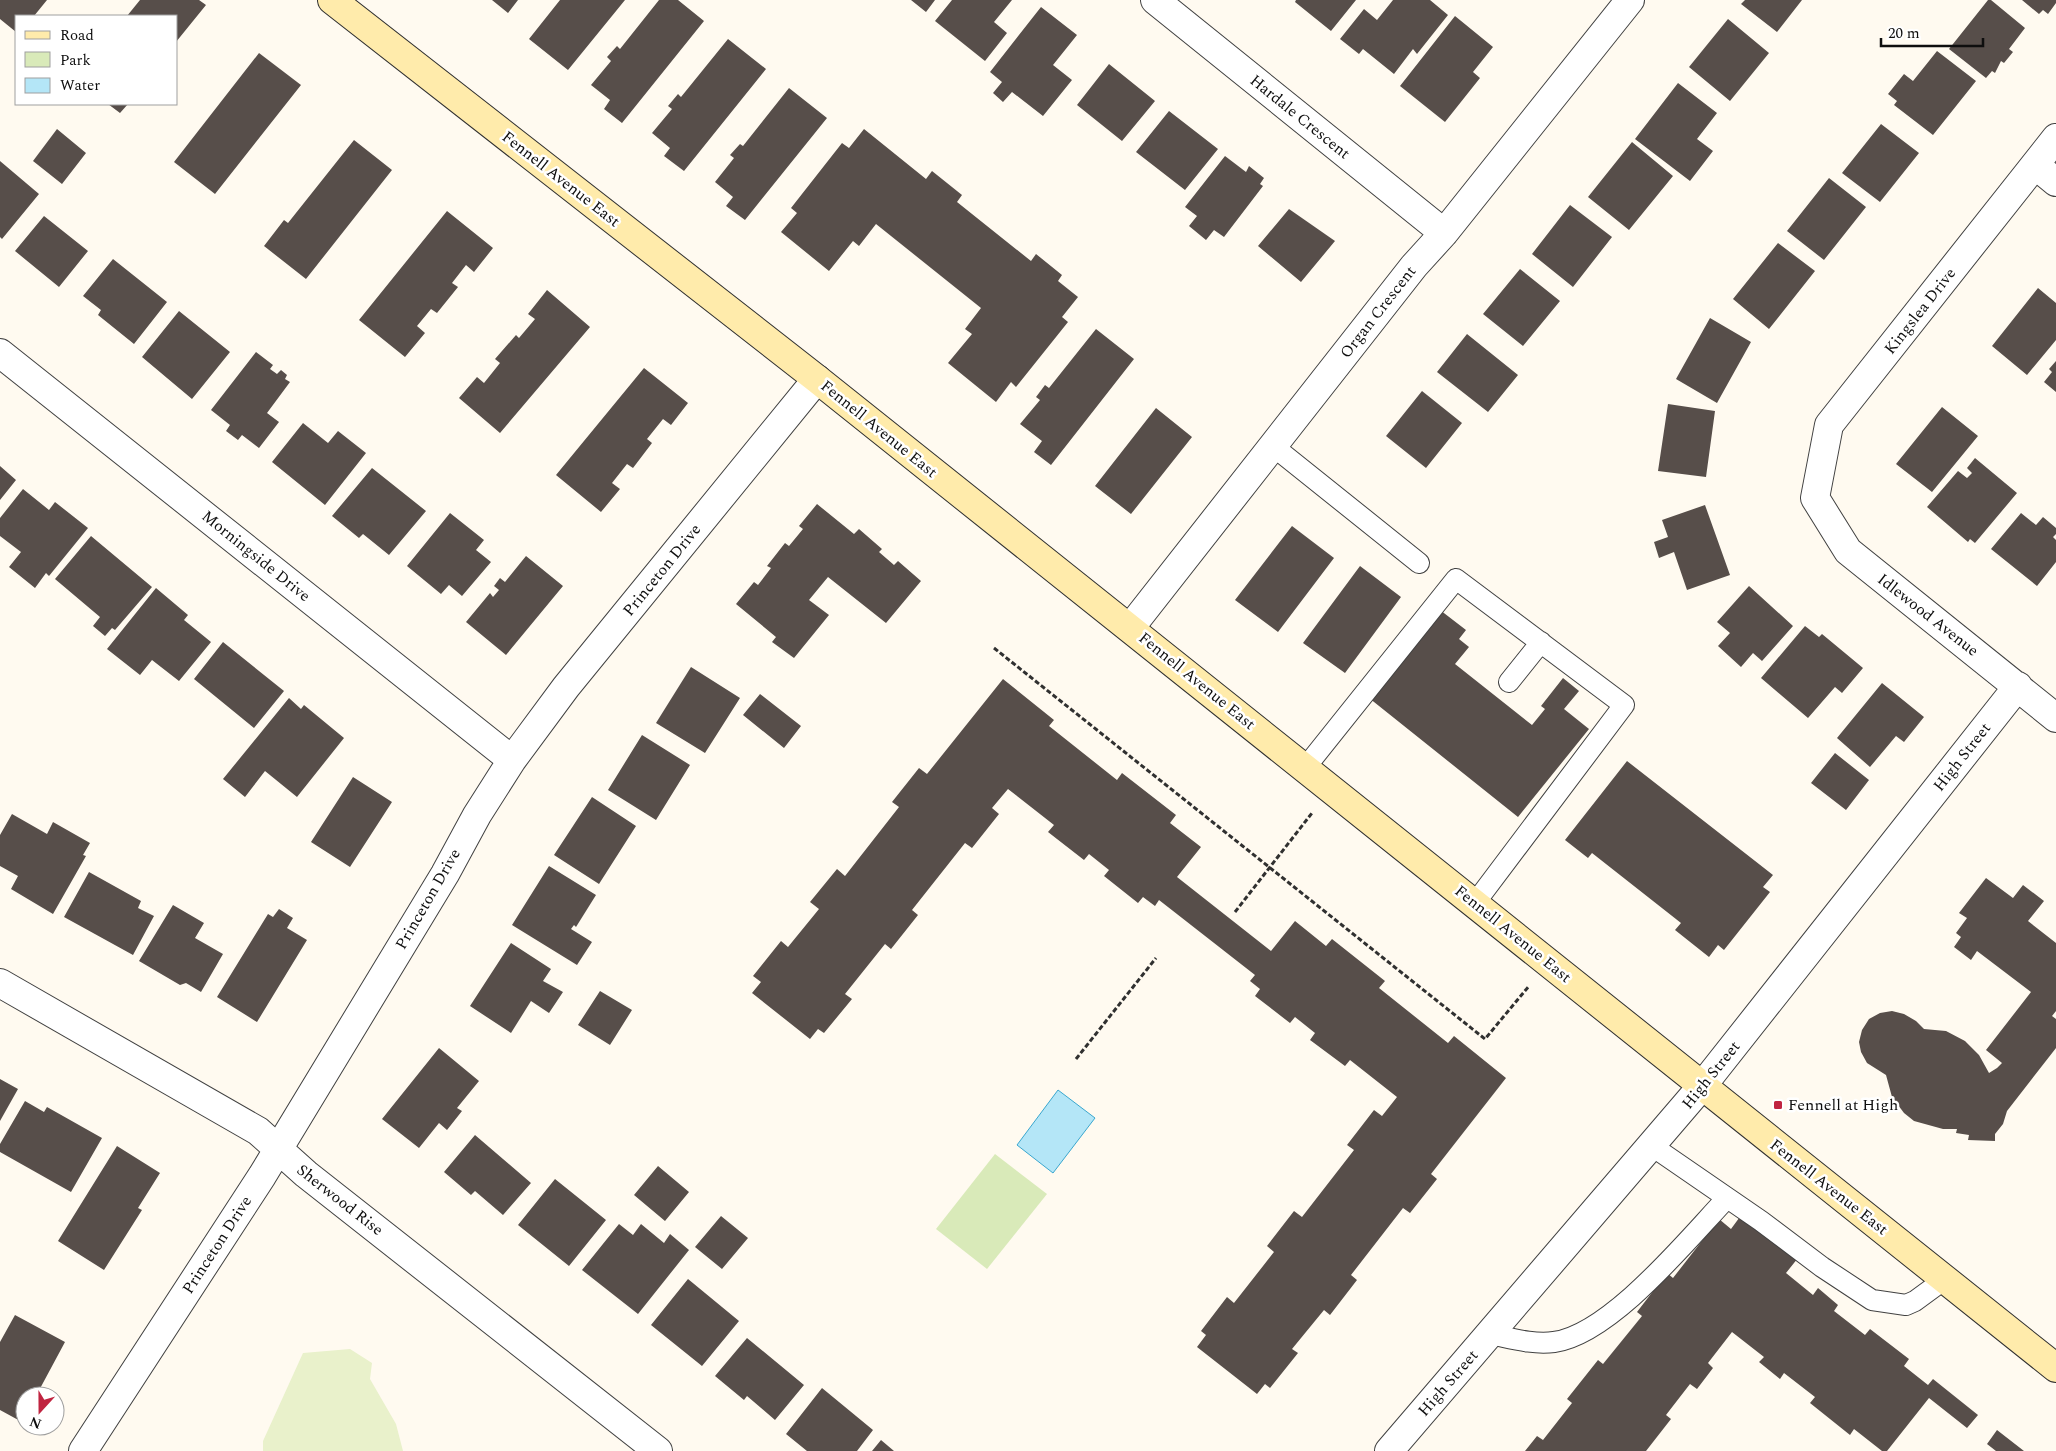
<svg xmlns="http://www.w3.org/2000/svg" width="2056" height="1451" font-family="Spectral,serif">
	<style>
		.green { fill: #d9eab9 }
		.pitch { fill: #e9f1cb }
		.water { fill: #b4e6f7; stroke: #3aa7cf }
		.building { fill: #574e4a }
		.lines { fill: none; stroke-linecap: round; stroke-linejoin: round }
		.lane-casing { stroke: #414141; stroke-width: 22 }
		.street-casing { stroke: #414141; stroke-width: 30 }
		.secondary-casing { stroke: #303030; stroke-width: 30 }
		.path { stroke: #303030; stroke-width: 3; stroke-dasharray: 5 2.5; stroke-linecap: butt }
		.lane { stroke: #fff; stroke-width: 20 }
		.street { stroke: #fff; stroke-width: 28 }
		.secondary { stroke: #ffebab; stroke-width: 28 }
		.poi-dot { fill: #c02440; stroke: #fff; stroke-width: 2 }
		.labels { text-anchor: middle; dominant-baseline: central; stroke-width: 5; stroke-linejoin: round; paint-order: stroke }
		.street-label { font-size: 16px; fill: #0e0e0e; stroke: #fff }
		.poi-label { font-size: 16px; fill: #0e0e0e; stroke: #fff; text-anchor: start }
	</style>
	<rect width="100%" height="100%" fill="#fffaf0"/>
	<path class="green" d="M995,1154l52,40 -60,75 -51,-40z"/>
	<path class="pitch" d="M350,1349l22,14 -2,16 26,45 7,27h-140v-10l40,-88z"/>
	<path class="water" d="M1058,1090l37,28 -42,55 -36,-28z"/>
	<path class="building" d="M0,0h47l-13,16h-18v16l-16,-13z
		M140,0h59l7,5 -30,37v-26h-49z
		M492,0h26l-10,13z
		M560,0h65l-57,70 -39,-31z
		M659,0h19l26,21 -82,102 -18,-14 6,-9 -19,-15 20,-24 -4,-4 10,-11 3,3z
		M911,0h24l-9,12z
		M952,0h60l-18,22 13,11 -22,28 -50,-40z
		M1296,0h60l-25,31 -36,-29z
		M1393,0h37l18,15 -31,39 -4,-5 -19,25 -31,-25 -4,5 -19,-15 24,-30 13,11z
		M1745,0h57l-25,32 -36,-28z
		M1988,0h3l34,28 -16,21 4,3 -9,11 -3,-2 -6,12 -3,-2 -6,7 -37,-29z
		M2022,0h34v3l-8,11 -5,-4 -4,4z
		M1041,7l36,28 -24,30 19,15 -29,36 -31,-24 -9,10 -10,-9 9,-11 -12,-10z
		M1455,16l38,31 -20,25 7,6 -35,44 -45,-36z
		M1728,19l41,34 -39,48 -41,-34z
		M728,39l38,30 -82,102 -20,-15 6,-8 -18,-15 20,-24 -4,-3 10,-12 3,3z
		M1937,51l39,30 -43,54 -39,-30 3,-4 -9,-7 16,-20 9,7z
		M259,53l42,32 -86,109 -41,-32z
		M1109,64l46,37 -33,40 -45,-36z
		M1678,83l39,30 -20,26 16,12 -23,30 -55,-42z
		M789,88l38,30 -82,102 -19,-14 7,-9 -18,-15 19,-24 -4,-3 10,-11 3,2z
		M108,104h20l-8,9z
		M1169,111l49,38 -33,41 -49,-38z
		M1881,124l38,29 -39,49 -38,-29z
		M57,129l29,24 -24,31 -29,-23z
		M864,129l62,50 6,-8 30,24 -5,7 74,59 5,-7 26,21 -4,6 20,16 -16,20 6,5 -52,65 -5,-5 -15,20 -48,-39 24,-29 -7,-5 16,-21 -105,-84 -17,22 -6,-5 -24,30 -48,-39 16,-19 -6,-5 51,-65 7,5z
		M354,140l38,30 -86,109 -42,-33 20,-26 4,3z
		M1632,142l41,34 -44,54 -41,-33z
		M1225,156l21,16 3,-6 15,12 -4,6 3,2 -39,51 -10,-7 -8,10 -17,-14 8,-10 -12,-9z
		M0,161l39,33 -37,45 -2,-2z
		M1829,178l37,29 -42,53 -37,-29z
		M1570,205l42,32 -39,50 -41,-33z
		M1289,209l46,32 -34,41 -43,-36z
		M447,211l46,37 -19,24 -8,-7 -14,18 6,4 -21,26 -6,-4 -14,17 8,7 -20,24 -46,-37z
		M44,216l44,35 -29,36 -44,-36z
		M1778,243l37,28 -46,58 -36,-30z
		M113,259l54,43 -33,42 -36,-29 3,-5 -18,-14z
		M1520,269l40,32 -37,45 -40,-32z
		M2038,288l18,15v37l-29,35 -35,-29z
		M547,290l43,37 -90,106 -41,-35 18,-21 7,6 16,-20 -5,-4 21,-24 3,3 16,-19 -7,-5z
		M179,311l51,41 -38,47 -50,-42z
		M1710,318l41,24 -34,61 -41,-24z
		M1096,329l38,30 -83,106 -17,-13 8,-11 -22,-17 20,-24 -4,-3 9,-12 4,3z
		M1467,334l51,41 -30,37 -51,-40z
		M256,352l17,13 -3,4 7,5 4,-4 6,5 -2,4 5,3 -23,31 12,9 -20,26 -17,-13 -4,5 -12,-9 4,-6 -19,-15z
		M2056,361v31l-12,-10 8,-10 -3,-3z
		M644,368l44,35 -17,22 -8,-6 -16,20 5,4 -19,25 -6,-4 -15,19 8,6 -19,23 -45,-37z
		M1422,391l40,32 -36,45 -40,-32z
		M1668,404l47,7 -9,66 -48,-6z
		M1942,407l36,29 -46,56 -36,-28z
		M1156,408l36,29 -61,77 -36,-28z
		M303,423l25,20 10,-12 28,22 -41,52 -53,-43z
		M1975,458l42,35 -42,50 -5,-4 -2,3 -41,-35 31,-36 9,7 5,-5 -5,-5z
		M0,466l16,14 -16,20z
		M372,468l54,43 -37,44 -26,-21 -4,4 -27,-22z
		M23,489l26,21 6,-8 33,26 -39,48 -3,-3 -11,15 -26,-21 12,-15 -21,-16v-18z
		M817,504l37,30 5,-5 23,20 -3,3 15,13 4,-4 23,20 -35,42 -58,-46 -19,23 20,15 -35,43 -22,-16 4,-5 -40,-33 18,-22 4,3 13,-17 -4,-2 18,-23 4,3 14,-17 -4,-3z
		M1705,505l25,70 -43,15 -13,-38 -15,6 -5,-16 14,-5 -6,-17z
		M450,513l34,27 -8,10 15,12 -29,34 -13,-11 -8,9 -34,-28z
		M2021,513l15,12 7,-8 13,11v6l-3,3 3,3v22l-19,24 -46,-37z
		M1292,526l42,32 -56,74 -43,-32z
		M91,536l61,51 -37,43 -3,-2 -7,8 -12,-10 7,-9 -45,-38z
		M526,556l37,30 -57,69 -40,-33 24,-29 3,4 6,-7 -5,-4 6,-8 5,4z
		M1360,566l41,31 -56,76 -42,-30z
		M1749,586l44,40 -31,35 -9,-8 -12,14 -23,-21 12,-13 -13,-11z
		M156,588l32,27 -4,5 27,22 -32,39 -27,-21 -12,15 -33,-26z
		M1440,610l26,20 -7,9 10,8 -14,17 77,61 13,-16 -4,-3 22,-28 16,13 -15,18 25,20 -71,88 -149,-119z
		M1805,626l14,11 3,-3 41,34 -21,25 -7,-6 -27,31 -47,-40z
		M223,642l61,49 -30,37 -60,-49z
		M691,667l49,31 -35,55 -49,-30z
		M1003,679l51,41 -5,6 68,54 5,-7 54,42 -6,8 31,24 -24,30 94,74 24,-30 31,25 6,-7 53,42 -6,7 69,55 6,-7 52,42 -75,96 6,5 -27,34 -7,-5 -52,67 6,5 -27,35 -6,-5 -32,39 6,4 -28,35 -5,-4 -8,10 -60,-47 9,-12 -5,-4 26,-34 7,6 40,-51 -7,-6 27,-35 8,6 52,-67 -7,-5 27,-35 8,6 15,-19 -47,-37 -5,6 -35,-26 5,-7 -20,-16 -5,6 -35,-27 5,-7 -10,-8 5,-6 -96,-75 -4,6 -12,-9 -5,6 -34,-27 5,-6 -20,-16 -5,6 -36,-28 6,-7 -46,-36 -16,19 7,6 -27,34 -7,-5 -53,67 6,5 -27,34 -6,-5 -40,50 7,5 -28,34 -6,-4 -8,10 -58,-46 9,-11 -8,-6 28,-35 7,6 31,-38 -9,-7 27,-33 8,7 54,-69 -7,-5 27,-34 8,6z
		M1882,683l42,34 -20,25 -8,-6 -26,31 -33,-29z
		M760,694l41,32 -17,22 -41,-33z
		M289,698l12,11 3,-4 40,33 -47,59 -32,-26 -20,26 -22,-18z
		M642,735l48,30 -34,55 -48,-30z
		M1835,753l34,27 -23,30 -35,-27z
		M1627,761l146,114 -10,12 7,5 -46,58 -6,-5 -9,12 -34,-27 6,-7 -89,-70 -4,5 -23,-18z
		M353,777l39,25 -42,65 -39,-25z
		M592,797l44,29 -37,58 -45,-29z
		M12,814l35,20 6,-12 37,21 -7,12 3,1 -33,58 -42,-25 7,-13 -18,-10v-31z
		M549,866l47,29 -20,32 -2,-2 -3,4 21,13 -15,23 -65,-40z
		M89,872l52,29 -3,7 16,8 -21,39 -69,-38z
		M1986,878l27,20 10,-13 21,16 -16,20 28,22v68l-4,5 4,3v29l-49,63 -4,13 -8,10v7l-27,-1 1,-5 -13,-2 1,-4h-14l-29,-8 -10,-8 -12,-16 -6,-22 -19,-12 -6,-11 -2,-10 3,-12 7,-11 11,-6 12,-2 12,3 12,7 8,8 22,2 19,10 14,14 10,18 8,-5 5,-5 -16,-13 45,-58 -54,-41 -6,9 -17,-13 7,-10 -5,-4 11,-15 -8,-5z
		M173,905l31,18 -9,15 28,16 -22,38 -15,-9 -6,2 -41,-24z
		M279,909l14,9 -6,10 20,12 -50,82 -40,-25 51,-83 5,3z
		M511,943l40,26 -8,12 20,11 -14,21 -18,-12 -20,32 -41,-27z
		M600,991l32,19 -22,35 -32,-20z
		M439,1048l40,33 -22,27 5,3 -15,19 -8,-7 -20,25 -37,-29z
		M0,1079l18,10 -18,32z
		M25,1101l19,11 3,-5 55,31 -31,54 -71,-40v-8z
		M475,1135l56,48 -28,32 -28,-24 -4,4 -27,-23z
		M117,1146l43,27 -22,35 4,2 -38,60 -46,-29z
		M658,1166l31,26 -24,29 -31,-26z
		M555,1179l51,41 -37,46 -51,-41z
		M1742,1214l56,44 -12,15 27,22 5,-7 20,17 -4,6 31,24 5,-6 39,30 -5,7 24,19 5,-6 45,36 -11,13 -38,-30 -42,53h-5l-28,-22 -4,6 -40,-32 5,-6 -31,-24 -4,6 -21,-17 5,-5 -32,-25 -24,31 5,5 -16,21 -7,-5 -24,31 5,4 -25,32h-121l12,-15 6,4 29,-37 -5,-4 31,-39 5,4 39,-48 -5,-4 30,-39 6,5 46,-59 12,10z
		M721,1216l27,22 -26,31 -27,-22z
		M619,1224l14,11 8,-11 23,19 6,-9 19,16 -51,64 -56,-44z
		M688,1279l51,42 -37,45 -51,-41z
		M15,1315l50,27 -29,54h-11v20l-3,6 -22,-12v-68z
		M747,1338l57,47 -29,35 -28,-24 -3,4 -29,-24z
		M822,1388l51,42 -16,21h-50l-21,-17z
		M1997,1430l27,21h-28l-9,-7z
		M881,1440l13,11h-22z"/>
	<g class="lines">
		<g class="lane-casing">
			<path id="lane" d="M1273,446l146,117
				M1509,682l32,-40
				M1305,768l151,-189 168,126 -149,198
				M1652,1146l109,75 61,46 50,33 34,5 9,-4 30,-22
				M1489,1334c21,4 44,11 65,8 57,-8 133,-102 173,-144"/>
		</g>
		<g class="street-casing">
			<path id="street" d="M1155,0l289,233
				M2056,138l-227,287 -14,73 33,53 208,167
				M2035,165l21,17
				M0,353l512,407
				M1130,628l284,-362 30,-33 186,-233
				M0,983l258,148 48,43 352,277
				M83,1451l179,-275 183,-302 32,-59 35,-55 54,-73 251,-308
				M1389,1451l313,-365 316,-400"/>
		</g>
		<g class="secondary-casing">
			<path id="secondary" d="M332,0l485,379 1239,989"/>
		</g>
		<path class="path" d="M994,648l491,391 44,-53
			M1235,912l77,-99
			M1076,1059l80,-101"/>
		<use href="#lane" class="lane"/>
		<use href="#street" class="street"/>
		<use href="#secondary" class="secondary"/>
	</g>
	<rect class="poi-dot" x="1773" y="1100" width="10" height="10" rx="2.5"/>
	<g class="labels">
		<g class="street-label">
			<text transform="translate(1300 117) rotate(39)">Hardale Crescent</text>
			<text transform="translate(561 179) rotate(38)">Fennell Avenue East</text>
			<text transform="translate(1920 311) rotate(-52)">Kingslea Drive</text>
			<text transform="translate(1378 312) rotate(-52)">Organ Crescent</text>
			<text transform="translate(879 429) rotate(39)">Fennell Avenue East</text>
			<text transform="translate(256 556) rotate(39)">Morningside Drive</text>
			<text transform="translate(662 570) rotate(-51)">Princeton Drive</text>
			<text transform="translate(1928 615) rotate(38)">Idlewood Avenue</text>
			<text transform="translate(1197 681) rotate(39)">Fennell Avenue East</text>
			<text transform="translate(1962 757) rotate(-52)">High Street</text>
			<text transform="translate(428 899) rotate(-60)">Princeton Drive</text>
			<text transform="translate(1513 934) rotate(39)">Fennell Avenue East</text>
			<text transform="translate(1711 1075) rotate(-51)">High Street</text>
			<text transform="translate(1829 1187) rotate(38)">Fennell Avenue East</text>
			<text transform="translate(340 1200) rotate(38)">Sherwood Rise</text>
			<text transform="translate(217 1245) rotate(-57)">Princeton Drive</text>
			<text transform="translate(1448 1383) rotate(-49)">High Street</text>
		</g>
		<g class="poi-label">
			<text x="1788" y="1105">Fennell at High</text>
		</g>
	</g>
	<rect x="15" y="15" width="162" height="90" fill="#ffffff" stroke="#9f9f9f"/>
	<rect x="25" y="31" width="25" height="8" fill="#ffebab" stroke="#9f9f9f"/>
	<text x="60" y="40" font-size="15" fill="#0e0e0e">Road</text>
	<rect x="25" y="52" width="25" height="15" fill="#d9eab9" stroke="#9f9f9f"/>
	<text x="60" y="65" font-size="15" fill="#0e0e0e">Park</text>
	<rect x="25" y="78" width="25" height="15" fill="#b4e6f7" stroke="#9f9f9f"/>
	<text x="60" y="90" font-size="15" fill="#0e0e0e">Water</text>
	<g transform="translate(40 1411) rotate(201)"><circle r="24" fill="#ffffff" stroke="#9f9f9f"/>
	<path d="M0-4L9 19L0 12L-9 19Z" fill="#c02440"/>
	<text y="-8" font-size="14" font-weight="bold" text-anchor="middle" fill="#0e0e0e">N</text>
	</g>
	<path d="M1881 38v8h102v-8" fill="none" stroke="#0e0e0e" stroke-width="2.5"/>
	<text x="1888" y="38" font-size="15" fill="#0e0e0e" stroke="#ffffff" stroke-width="4" paint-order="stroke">20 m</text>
</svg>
